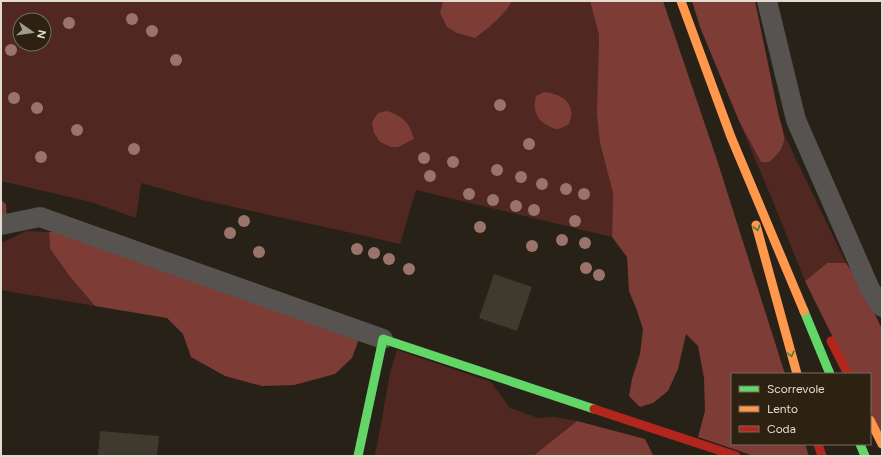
<svg xmlns="http://www.w3.org/2000/svg" width="883" height="457" font-family="Figtree,sans-serif">
	<style>
		.green { fill: #512722; fill-rule: evenodd }
		.forest { fill: #7d3d36 }
		.building { fill: #3e3b2e }
		.lines { fill: none; stroke-linecap: round; stroke-linejoin: round }
		.street { stroke: #575350; stroke-width: 20 }
		.fast { stroke: #63d668; stroke-width: 9 }
		.slow { stroke: #ff974d; stroke-width: 9 }
		.jam { stroke: #b3261e; stroke-width: 9 }
		.tree { fill: #9a736a }
		.oneway { stroke: #487c3c }
	</style>
	<rect width="100%" height="100%" fill="#272117"/>
	<path class="green" d="M1,1h589l9,34 -1,32 2,76 13,50 -1,44 -196,-47 -16,54 -57,-13 -69,-15 -80,-18 -53,-15 -5,35 -45,-16 -90,-21zM20,20h24v24h-24z
		M739,121l22,41 22,-15 1,-13 62,129h-19l-22,18 -31,-77z
		M26,231l23,1 1,17 21,29 24,28 -94,-16v-47z
		M397,350l94,32 19,26 28,10 16,-1 23,4 -44,35h-159l3,-10 13,-73z"/>
	<path class="forest" d="M443,1h69c-8,15 -24,27 -37,37l-18,-5 -10,-6 -7,-14z
		M590,1h73l54,159 68,214h-53v70h73l4,12h-55l-56,-19 7,-26 -1,-33 -6,-32 -12,-12 -8,35 -10,22 -15,12 -13,4 -11,-11 3,-17 8,-25 3,-25 -7,-21 -7,-17 -2,-34 -15,-20 1,-44 -13,-50 -3,-29 2,-79z
		M692,1h63l24,116c7,22 9,29 -10,45h-8l-22,-41 -39,-94z
		M544,92c19,2 33,12 25,32 -4,2 -8,5 -12,5 -2,0 -5,-1 -6,-2 -14,-5 -19,-17 -15,-31z
		M387,111c17,6 22,11 27,28l-16,8h-7l-11,-5 -6,-9 -2,-11 6,-9z
		M1,200l5,4 1,18 -6,1z
		M49,232h11l299,107 -7,19 -17,16 -41,11 -32,1 -37,-10 -34,-19 -8,-23 -16,-16 -72,-12 -24,-28 -21,-29z
		M827,263h19l15,22 21,44v106l-12,-24v-37h-19l-46,-93z
		M577,421l68,18 8,16 -1,1h-119z"/>
	<path class="building" d="M494,274l38,13 -15,44 -38,-13z
		M100,431l59,5 -2,20h-59z"/>
	<g class="lines">
		<path class="street" d="M767,1l29,119 74,169 12,18
			M1,225l39,-8 343,122"/>
		<path class="fast" d="M804,311l26,63
			M860,444l5,12
			M358,456l25,-117 211,70"/>
		<path class="slow" d="M681,1l50,136 73,174
			M756,225l41,149
			M870,420l12,24"/>
		<path class="jam" d="M831,341l17,33
			M594,409l142,47
			M818,444l4,12"/>
	</g>
	<g class="tree">
		<circle cx="132" cy="19" r="6"/>
		<circle cx="69" cy="23" r="6"/>
		<circle cx="152" cy="31" r="6"/>
		<circle cx="11" cy="50" r="6"/>
		<circle cx="176" cy="60" r="6"/>
		<circle cx="14" cy="98" r="6"/>
		<circle cx="500" cy="105" r="6"/>
		<circle cx="37" cy="108" r="6"/>
		<circle cx="77" cy="130" r="6"/>
		<circle cx="529" cy="144" r="6"/>
		<circle cx="134" cy="149" r="6"/>
		<circle cx="41" cy="157" r="6"/>
		<circle cx="424" cy="158" r="6"/>
		<circle cx="453" cy="162" r="6"/>
		<circle cx="497" cy="170" r="6"/>
		<circle cx="430" cy="176" r="6"/>
		<circle cx="521" cy="177" r="6"/>
		<circle cx="542" cy="184" r="6"/>
		<circle cx="566" cy="189" r="6"/>
		<circle cx="469" cy="194" r="6"/>
		<circle cx="584" cy="194" r="6"/>
		<circle cx="493" cy="200" r="6"/>
		<circle cx="516" cy="206" r="6"/>
		<circle cx="534" cy="210" r="6"/>
		<circle cx="244" cy="221" r="6"/>
		<circle cx="575" cy="221" r="6"/>
		<circle cx="480" cy="227" r="6"/>
		<circle cx="230" cy="233" r="6"/>
		<circle cx="562" cy="240" r="6"/>
		<circle cx="585" cy="243" r="6"/>
		<circle cx="532" cy="246" r="6"/>
		<circle cx="357" cy="249" r="6"/>
		<circle cx="259" cy="252" r="6"/>
		<circle cx="374" cy="253" r="6"/>
		<circle cx="389" cy="259" r="6"/>
		<circle cx="586" cy="268" r="6"/>
		<circle cx="409" cy="269" r="6"/>
		<circle cx="599" cy="275" r="6"/>
	</g>
	<defs><path id="oneway-chevron" d="M-2-3.5L2.5 0L-2 3.5" fill="none" stroke-width="1.6" stroke-linecap="round" stroke-linejoin="round"/></defs>
	<g class="oneway">
		<use href="#oneway-chevron" transform="translate(757 228) rotate(75)"/>
		<use href="#oneway-chevron" transform="translate(791 354) rotate(75)"/>
	</g>
	<rect width="883" height="457" fill="none" stroke="#e2dbd0" stroke-width="4"/>
	<rect x="731" y="373" width="140" height="72" fill="#2d2211" stroke="#756c5d"/>
	<rect x="739" y="386" width="20" height="6" fill="#63d668" stroke="#756c5d"/>
	<text x="767" y="393" font-size="12" fill="#e2dbd0">Scorrevole</text>
	<rect x="739" y="406" width="20" height="6" fill="#ff974d" stroke="#756c5d"/>
	<text x="767" y="413" font-size="12" fill="#e2dbd0">Lento</text>
	<rect x="739" y="426" width="20" height="6" fill="#b3261e" stroke="#756c5d"/>
	<text x="767" y="433" font-size="12" fill="#e2dbd0">Coda</text>
	<g transform="translate(32 32) rotate(103)"><circle r="19" fill="#2d2211" stroke="#756c5d"/>
	<path d="M0-3L7 15L0 10L-7 15Z" fill="#a19a8f"/>
	<text y="-6" font-size="11" font-weight="bold" text-anchor="middle" fill="#e2dbd0">N</text>
	</g>
</svg>
